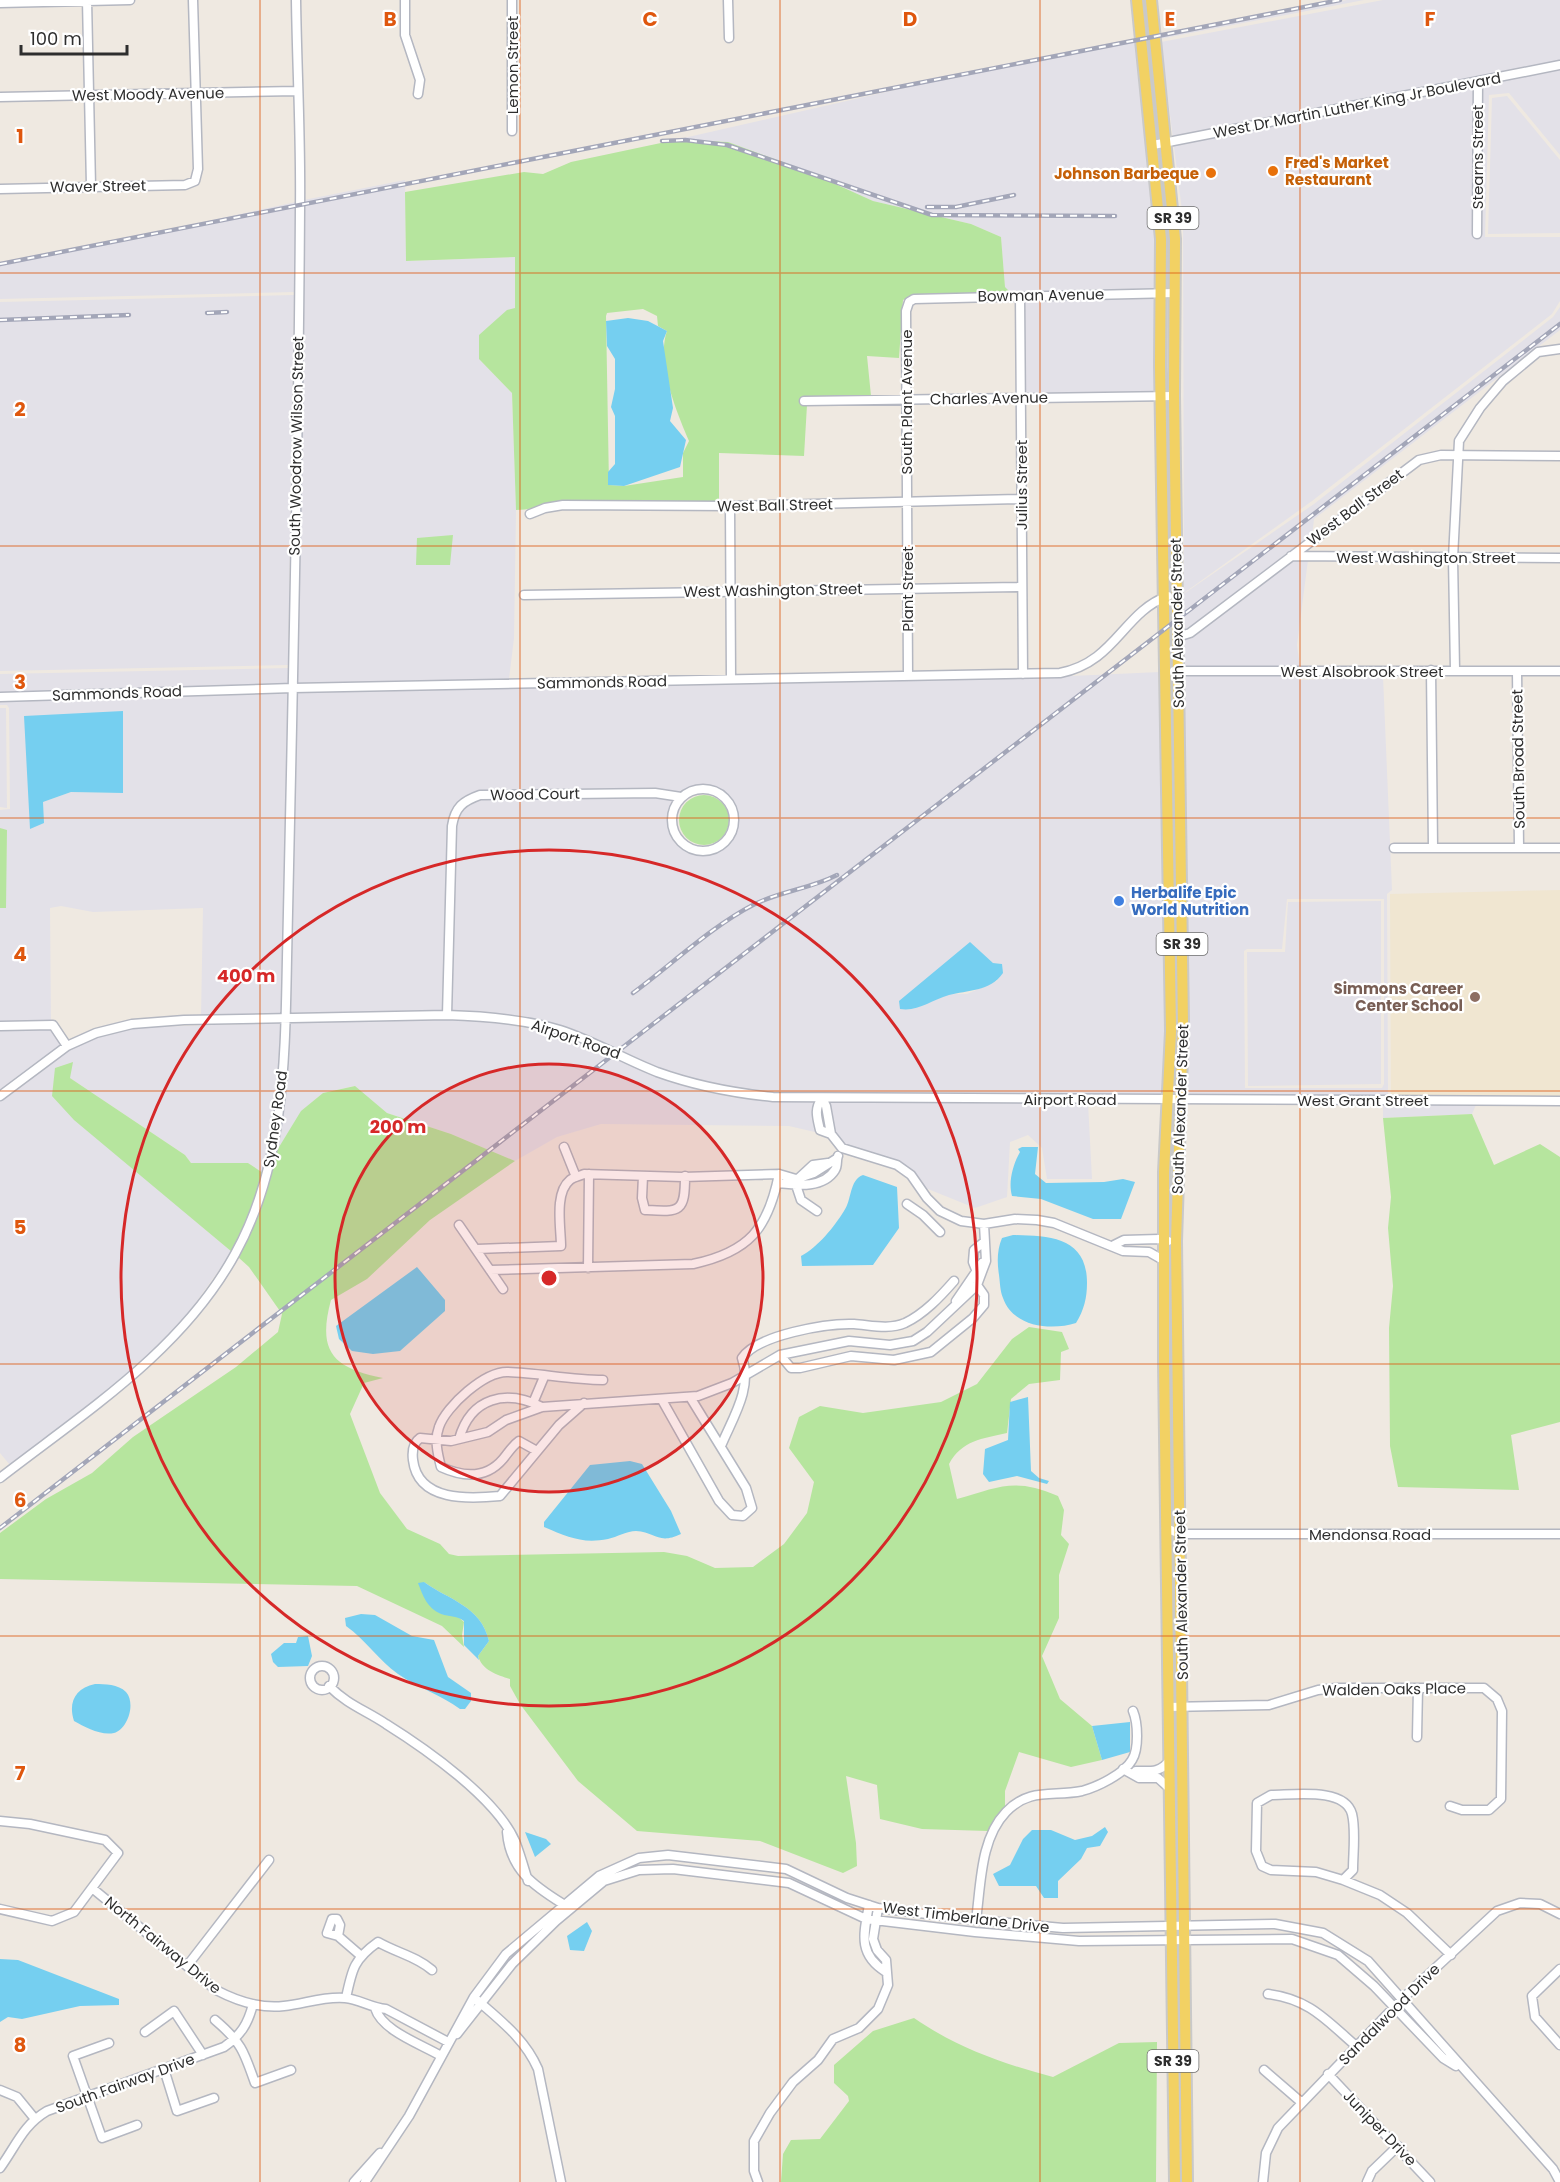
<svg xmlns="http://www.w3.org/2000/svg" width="1560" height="2182" font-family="Poppins,sans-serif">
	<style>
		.industrial { fill: #e3e1e8; fill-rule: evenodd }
		.education { fill: #f0e6d1 }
		.green { fill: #b6e59e; fill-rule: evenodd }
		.water { fill: #75cff0 }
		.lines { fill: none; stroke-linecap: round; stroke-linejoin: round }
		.minor-casing { stroke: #b4b7c1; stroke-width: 11 }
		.major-casing { stroke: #c9c9c9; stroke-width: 14 }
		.minor { stroke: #fff; stroke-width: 8 }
		.major { stroke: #f2d163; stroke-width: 10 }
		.rail-casing { stroke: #a3a6b8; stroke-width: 4.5 }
		.rail { stroke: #fff; stroke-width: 2; stroke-dasharray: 7; stroke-linecap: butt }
		.grid { fill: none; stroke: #df570e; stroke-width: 1.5; stroke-opacity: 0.55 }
		.ring { fill: none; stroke: #d62828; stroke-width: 3 }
		.food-dot { fill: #e8710a; stroke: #fff; stroke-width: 2 }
		.shop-dot { fill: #3f7fe0; stroke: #fff; stroke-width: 2 }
		.education-dot { fill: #8d6e63; stroke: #fff; stroke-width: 2 }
		.labels { text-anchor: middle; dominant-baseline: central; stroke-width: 4.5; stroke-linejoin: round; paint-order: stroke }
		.shield { fill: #fff; stroke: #6d6d6d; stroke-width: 1.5 }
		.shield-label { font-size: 14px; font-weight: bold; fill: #2e2e2e }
		.street-label { font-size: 15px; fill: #2e2e2e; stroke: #fff }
		.food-label { font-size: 15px; font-weight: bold; fill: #c56008; stroke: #fff; text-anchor: start }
		.shop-label { font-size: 15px; font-weight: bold; fill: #366cbe; stroke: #fff; text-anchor: start }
		.education-label { font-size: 15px; font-weight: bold; fill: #785e54; stroke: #fff; text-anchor: end }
		.grid-label { font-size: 20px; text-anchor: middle; font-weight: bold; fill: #df570e; stroke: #fff; stroke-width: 4.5; stroke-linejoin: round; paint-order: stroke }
		.centre { fill: #d62828; stroke: #fff; stroke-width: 3 }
		.ring-label { font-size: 18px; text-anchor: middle; font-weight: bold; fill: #d62828; stroke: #fff; stroke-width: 4.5; stroke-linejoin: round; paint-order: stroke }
	</style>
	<rect width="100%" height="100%" fill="#efe9e1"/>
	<path class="industrial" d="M1347,0h17l-205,39 -1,-2z
		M1383,0h177v155l-51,-62 -20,2 -4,142h75v64l-8,13 -240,187 -128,92 -1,-374 -22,-177z
		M1137,41l20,199v49l-147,3 -5,-4 -4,-51 -30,-13 -98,-23 -71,-32 -74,-27 -53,-2 321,-73z
		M1507,96l53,64v73l-72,1 4,-136z
		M1171,146l9,73 2,376 132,-91 239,-187 7,-10v23l-246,189 -2,17 -114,86 -17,10z
		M1157,148h6l8,91v50h-7z
		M405,180l1,81 109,-4v52l-36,50 33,34 4,117 -2,128 -5,41 -212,4 7,-483z
		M296,202l-1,90 -295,7v-33z
		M294,295l-6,370 -288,6v-369z
		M1157,297v95l-132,2 -1,-94z
		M1293,560h15l-11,85 3,22h-119v-27l11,-4z
		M289,668v16l-289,9v-19z
		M1160,672l7,358 -4,65 -341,-1 -86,-5 -33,-6 -47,-16 -94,-40 -35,-10 -40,-5 -36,-1 5,-185 6,-17 19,-10 174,-2 19,3 -6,16 4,21 9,10 21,8 22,-7 13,-20 -3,-24 -14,-15 -11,-4h-11l-18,8 -25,-4h-71l-104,2 -14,5 -10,8 -7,21 -6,186 -153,3 6,-322 731,-14zM982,954l11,9 9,1 -5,17 -30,13h-17z
		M1181,676h120v4l82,-4 9,214 -5,4 1,202 -205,-1zM1287,899h97v185l-2,4h-137l-1,-137 3,-2h35z
		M289,692l-7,323 -81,1 2,-108 -110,4 -32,-6 -11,2 1,113 -51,1v-114h5l2,-77 -7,-3v-18l10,-1 -1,-101 -2,-3h-7v-4zM122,711l1,82 -52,-1 -28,10z
		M0,708h6l1,100 -7,-1z
		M1381,901v183l-133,2 -1,-134h38l3,-50z
		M447,1019l39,1 74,15 94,40 48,16 33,7 79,4 -1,14 6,17 -30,-7 -188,-2 -44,13 -42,24 -64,-27 -64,-21 -33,-27 -31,7 -21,18 -26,41 13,-129z
		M282,1023l-10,113 -9,37 -15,-10h-57l-6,-8 -130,-87 133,147 44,37 -48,67 -31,33 -32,28 -111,85 -10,-12v-352l69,-51 28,-13 35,-8 21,-2z
		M52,1029l10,16 -62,46v-61z
		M828,1102l260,1 4,76h-45l-5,-31 -14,-13 -18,7 -3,55 -32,11 -52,-21 -9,-15 -15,-11 -55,-16 -10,-12z
		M1383,1104l93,1 -4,9 -89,4z"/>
	<path class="education" d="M1560,890v211l-169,-1 -1,-206z"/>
	<path class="green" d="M675,140l53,2 74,27 71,32 98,23 30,13 4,50 5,5 -96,3 -11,5 -4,58 -32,-2 4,40 -70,1v8h6l-3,51 -85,-3v48h-156c-16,3 -31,9 -47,9l-4,-117 -33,-34v-24l28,-25 8,-2v-51l-109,4 -1,-69 119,-20 19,2 28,-12zM643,309l14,7 1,10 9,5c-11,31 9,79 22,110l-6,12v24l-59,9 -15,-1 -3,-169 1,-3z
		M453,535l-3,30h-34l1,-27z
		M679 820a25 25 0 1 1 50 0a25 25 0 1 1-50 0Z
		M0,828l7,2 -1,78h-6z
		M73,1062l-3,16 115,77 6,8h57l15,10 1,-2 -15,45 -17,36 -158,-132 -22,-24 3,-28z
		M355,1086l32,27 64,21 64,27 -85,59 -63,59 -36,21c-14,52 2,68 52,78l-19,5 -14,31 30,79 27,36 33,15 9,10 9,2 206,-4 23,4 28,12 38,-1 31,-23 23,-31 7,-31 -25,-34 10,-31 21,-11 43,7 78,-11 36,-18 35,-45 17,-12 33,5 7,17 -8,3 -1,28 -31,4 -18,15 -4,34c-25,6 -45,7 -58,31l8,35c42,-12 58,-22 101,-3l6,14 -3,25 8,9 -10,31v43l-17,38 18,43 32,27 10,34 -31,7 -52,-15 -14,39v17l-17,23 -66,-2 -42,-10 -3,-34 -31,-9 10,67 1,23 -14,7 -83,-32 -123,-10 -59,-50 -58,-77 -10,-18v-7c-13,-4 -28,-9 -32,-23l11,-15c-8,-35 -40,-41 -65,-59l17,32 15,1 8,7 -2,13 2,12 -22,-21 -85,-40 -357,-7v-46l46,-34 46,-26 41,-36 103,-70 42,-35 4,-18 -33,-47 -11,-10 18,-38 20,-67 25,-41 22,-18z
		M1472,1114l22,51 46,-21 20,13v265l-49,13 8,55 -121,-3 -8,-41 -1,-118 4,-42 -5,-58 3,-31 -8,-79z
		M914,2018c42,29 89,46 139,59l66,-34 38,-1 -1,140h-375l2,-28 8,-14 29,-1 29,-38 -1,-5 -14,-13v-18l39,-34z"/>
	<path class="water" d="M628,318l20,3 19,10 -4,10 10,67 -3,13 16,19 -6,27 -56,19 -16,-1v-13l7,-8v-48l-4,-9 4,-18v-30l-8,-13 -1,-25z
		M123,711v82l-52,-1 -28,10 1,21 -14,6 -6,-113z
		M970,942l23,21 9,1 1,9c-13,19 -36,17 -54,22 -18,5 -31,17 -49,14l-1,-8z
		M1022,1147h16l-3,27 11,9 58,-1 19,-3 12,3 -14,37h-28l-52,-20 -29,-3c-4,-14 1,-32 8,-44l-2,-3z
		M863,1175l34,12 2,41 -26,37 -71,1 -1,-10c17,-9 33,-29 43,-45 8,-11 5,-31 19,-36z
		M1013,1235c37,1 74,2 74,48 0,15 -3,27 -11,40 -25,8 -63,4 -73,-25 -3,-7 -3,-16 -4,-23 -2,-13 -2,-25 3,-37z
		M417,1267l28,33v11l-45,40 -27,3 -21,-3 -13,-12 -3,-13z
		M1028,1397l3,74 8,7 10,3 -2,3 -30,-8 -28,6 -6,-8 2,-25 23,-9 2,-38z
		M630,1461l12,3 29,47 10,23c-23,11 -25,-2 -45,-3 -9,0 -19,6 -28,8 -26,5 -40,-2 -64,-12v-5l46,-57z
		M424,1582c25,18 57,24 65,59l-11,15 1,4 -15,-15v-24c-9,-6 -14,-4 -23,-7 -14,-6 -18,-18 -23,-31z
		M361,1614l14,1 37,21 22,4 14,37 23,16v8l-6,8h-5c-19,-14 -43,-22 -62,-35 -20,-14 -32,-34 -52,-48l-1,-8z
		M308,1636l4,20 -4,10 -30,1 -5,-5 -2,-8 13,-11h12l2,-6z
		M95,1684c10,0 23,0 31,8 10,11 2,37 -12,41 -13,3 -29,-6 -40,-12 -6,-18 1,-33 21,-37z
		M1130,1722v30l-28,8 -10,-34z
		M1105,1827l3,5 -8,14 -13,2 -6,11 -23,22v17h-14l-8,-12h-37l-6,-12 17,-9 13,-26 9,-9h19l24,10 17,-4z
		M525,1832l21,7 5,5 -16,13z
		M587,1922l5,9 -8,20 -14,-1 -3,-14z
		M0,1959l18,1 101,39v6l-39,1 -58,13 -14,-2 -8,5z"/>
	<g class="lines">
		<g class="minor-casing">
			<path id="minor" d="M87,0l4,186
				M405,0v35l15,45 -2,14
				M512,0v131
				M728,0l1,38
				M0,3l130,-3
				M0,97l297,-6
				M1153,145l407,-80
				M0,189l185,-4 10,-4 3,-12 -5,-169
				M1477,234l1,-153
				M1020,296l3,378
				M804,401l370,-5
				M730,506l1,173
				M530,514l15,-6 18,-3 167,1 292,-7
				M1291,556l269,2
				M524,595l498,-8
				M1177,637l13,-4 229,-173 22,-5 119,1
				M1431,670l2,177
				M1455,670l-2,-112 6,-117 21,-33 23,-27 35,-29 22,-3
				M1174,671h386
				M1517,671l2,177
				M908,676l-2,-365 3,-9 5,-3 261,-6
				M0,697l293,-9 767,-15c56,-11 63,-61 108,-77
				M672 820a31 31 0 1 1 62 0a31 31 0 1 1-62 0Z
				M1394,848h166
				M447,1015l5,-189c3,-19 11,-25 28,-31l175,-2 26,4
				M0,1026l53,-1 14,21
				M0,1096l67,-50 29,-13 36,-9 52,-4 263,-5c38,1 76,4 113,15 34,11 64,29 97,42 39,14 76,21 116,25l787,4
				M822,1098l4,8 5,28 -11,-4c-3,-13 -6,-21 2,-32z
				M831,1134l11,14 55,17 14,10 16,23 13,13 21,10 23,3 31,-5 22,1 17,3 69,28 26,1 14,8
				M564,1147l12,30
				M643,1176l-1,22 3,12c35,2 40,3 40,-34
				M799,1178l14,-13 15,-2
				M777,1183c19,2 46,6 58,-13 3,-4 1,-10 3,-14
				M796,1185l5,15 16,11
				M907,1204l16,11 17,17
				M459,1225l44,64
				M1114,1245l10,-5 35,-1 9,2
				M477,1249l84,-3c0,-18 -7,-53 9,-66 3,-3 10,-4 14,-6l99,3 96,-3 17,5 18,-6 22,-14
				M588,1268l1,-94
				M490,1270l203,-6c56,-12 75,-35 86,-90
				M977,1272l-4,-10 1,-12 10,-8
				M956,1301l26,-38
				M780,1355l11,13h9l51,-12 43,4 37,-8 42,-34 11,-13v-10l-7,-10
				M662,1400l57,101 13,14 11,1 9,-8 -6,-20 -56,-91
				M533,1403l11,-26
				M584,1403l-25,22 -59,71c-31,3 -82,6 -87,-36 -1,-8 0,-17 7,-22l31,3 37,-9 18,-12 36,-13 156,-11 34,-13 48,-28 69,-14 41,4 23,-4 14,-9 50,-47 9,-24 -2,-37
				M459,1439c12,-42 47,-50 83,-32
				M721,1446c11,-27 32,-58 21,-88 15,-23 85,-35 112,-34 16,1 35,6 51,-1 19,-9 35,-26 49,-42
				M537,1451l-18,-10c-7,5 -11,12 -16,18 -17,20 -40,18 -62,8 -3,-12 -7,-27 -2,-40 7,-21 46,-56 69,-55 31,1 63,8 95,8
				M0,1478c85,-66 182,-127 235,-224 50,-90 50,-196 52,-296 1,-61 3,-122 4,-184 4,-188 8,-377 9,-566 1,-70 -3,-139 -4,-208
				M1166,1528l14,6h380
				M310 1678a12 12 0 1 1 24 0a12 12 0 1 1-24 0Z
				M329,1686c19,19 36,24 57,38 40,25 110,74 129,117 5,13 9,27 13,40
				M1168,1707l101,-2 49,-15 18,-2h148l13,11 5,12 -1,88 -12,11h-27l-12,-4
				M1417,1737l1,-49
				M1123,1769l16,9h19l11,10
				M1136,1771c14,0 24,2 33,-10
				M1271,1795c22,0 74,-8 81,19 4,16 1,39 1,56l-10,10 -27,-8 -45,-2 -9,-4 -6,-15 1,-48z
				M0,1821l30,3 75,16 13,13 -44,59 -22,9 -52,-12
				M507,1832c3,38 27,54 56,72
				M1343,1880l37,15 27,18 44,42
				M92,1888l124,102c21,11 44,19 68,16 20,-2 40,-10 61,-8 14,1 26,10 41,11l62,33
				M869,1905c-5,28 -12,49 17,67
				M976,1920c5,-35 4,-81 30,-108 24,-25 47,-15 76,-21 15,-4 42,-17 50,-31 7,-11 6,-37 1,-49
				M338,1936l-11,-3 5,-14h5l3,6 -2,11 22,19
				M187,1966l82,-106
				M1560,1969l-28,27 3,21 25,28
				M1268,1994c41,5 58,26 88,52
				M346,1998c6,-29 8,-39 32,-56 19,11 38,14 54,28
				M477,2000c24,21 48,39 61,69l23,113
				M375,2008c7,23 46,36 66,48
				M215,2020c26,22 29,31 40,63l36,-13
				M145,2032l29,-21 29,44
				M457,2034l55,-70 44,-43 48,-40 35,-11 34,-1 116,14 77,36 109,13 104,9 213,-2 46,16 36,31 69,72 13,8
				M109,2043l-36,13 29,82 35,-13
				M164,2069l13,42 37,-13
				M1264,2070l37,32
				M1328,2074l102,108
				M0,2090l17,7 18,22
				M0,2168c16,-22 23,-43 47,-57l177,-64c17,-12 24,-23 29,-43
				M354,2182l26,-29
				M365,2182l44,-66 65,-119 32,-43 93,-78 40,-18 29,-3 118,14 61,29 31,10 98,12 87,8 212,-4 48,9 45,28 185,208 7,13
				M758,2182l-4,-11v-30l16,-28 23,-31 25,-22 15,-21 26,-11 19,-19 10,-24 -2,-25 -9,-10 -4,-11 5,-31
				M1263,2182l3,-29 12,-25 124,-129 95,-88 23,-8 20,1 20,10
				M1367,2182l5,-11 26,-25"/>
		</g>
		<g class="major-casing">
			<path id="major" d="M1137,0l24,239 -1,127 11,665 -7,141v190l11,820
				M1151,0l24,239 -1,157 9,628 -7,217 11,941"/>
		</g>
		<use href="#minor" class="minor"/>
		<use href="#major" class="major"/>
		<g class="rail-casing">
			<path id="rail" d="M662,141l23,-1 42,5 205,70 183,1
				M927,207h29l58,-12
				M0,264l1340,-264
				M207,313l20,-1
				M0,320l129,-5
				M633,993c38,-28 79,-67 120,-88 27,-14 57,-16 84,-30
				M0,1528l1560,-1204"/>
		</g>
		<use href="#rail" class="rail"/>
	</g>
	<path class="grid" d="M260,0v2182M520,0v2182M780,0v2182M1040,0v2182M1300,0v2182M0,273h1560M0,546h1560M0,818h1560M0,1091h1560M0,1364h1560M0,1636h1560M0,1909h1560"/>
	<circle cx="549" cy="1278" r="214" fill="#d62828" fill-opacity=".12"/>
	<g class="ring">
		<circle cx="549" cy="1278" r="214"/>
		<circle cx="549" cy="1278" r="428"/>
	</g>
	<g class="food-dot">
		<circle cx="1273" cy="171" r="6"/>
		<circle cx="1211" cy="173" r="6"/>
	</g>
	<circle class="shop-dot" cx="1119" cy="901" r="6"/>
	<circle class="education-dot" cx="1475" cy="997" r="6"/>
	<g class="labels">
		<g class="shield">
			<rect x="1147.5" y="207" width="51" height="22" rx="4.5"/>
			<rect x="1156.5" y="933" width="51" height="22" rx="4.5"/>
			<rect x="1147.5" y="2050" width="51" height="22" rx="4.5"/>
		</g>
		<g class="shield-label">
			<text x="1173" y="218">SR 39</text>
			<text x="1182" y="944">SR 39</text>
			<text x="1173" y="2061">SR 39</text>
		</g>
		<g class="street-label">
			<text transform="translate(512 65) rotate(-90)">Lemon Street</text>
			<text transform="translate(148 94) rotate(-1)">West Moody Avenue</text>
			<text transform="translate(1357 105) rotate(-11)">West Dr Martin Luther King Jr Boulevard</text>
			<text transform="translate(1477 157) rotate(-90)">Stearns Street</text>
			<text transform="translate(98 186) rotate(-1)">Waver Street</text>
			<text transform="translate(1041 295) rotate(-1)">Bowman Avenue</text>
			<text transform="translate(989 398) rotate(-1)">Charles Avenue</text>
			<text transform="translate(906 402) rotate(-90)">South Plant Avenue</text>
			<text transform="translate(296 446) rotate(-89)">South Woodrow Wilson Street</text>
			<text transform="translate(1021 485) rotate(-90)">Julius Street</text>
			<text transform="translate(775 505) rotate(-1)">West Ball Street</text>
			<text transform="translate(1355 507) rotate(-37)">West Ball Street</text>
			<text x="1426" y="557">West Washington Street</text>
			<text transform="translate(907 589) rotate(-90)">Plant Street</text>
			<text transform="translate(773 590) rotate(-1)">West Washington Street</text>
			<text transform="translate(1177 623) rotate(-91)">South Alexander Street</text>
			<text x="1362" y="671">West Alsobrook Street</text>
			<text transform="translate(602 682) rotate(-1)">Sammonds Road</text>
			<text transform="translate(117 693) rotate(-2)">Sammonds Road</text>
			<text transform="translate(1518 759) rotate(-91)">South Broad Street</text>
			<text transform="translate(535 794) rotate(-1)">Wood Court</text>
			<text transform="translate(576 1039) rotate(19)">Airport Road</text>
			<text x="1070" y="1099">Airport Road</text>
			<text x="1363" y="1100">West Grant Street</text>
			<text transform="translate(1180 1109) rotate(-88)">South Alexander Street</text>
			<text transform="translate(275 1119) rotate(-82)">Sydney Road</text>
			<text x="1370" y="1534">Mendonsa Road</text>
			<text transform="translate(1181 1595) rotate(-91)">South Alexander Street</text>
			<text transform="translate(1394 1689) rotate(-1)">Walden Oaks Place</text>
			<text transform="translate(966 1917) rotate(7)">West Timberlane Drive</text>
			<text transform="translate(163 1945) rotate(39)">North Fairway Drive</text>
			<text transform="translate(1389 2014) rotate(-45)">Sandalwood Drive</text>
			<text transform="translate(125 2083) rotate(-20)">South Fairway Drive</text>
			<text transform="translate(1380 2128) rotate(46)">Juniper Drive</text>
		</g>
		<g class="food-label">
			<text x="1285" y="162">Fred's Market<tspan x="1285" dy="17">Restaurant</tspan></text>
			<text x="1199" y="173" text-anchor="end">Johnson Barbeque</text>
		</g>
		<g class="shop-label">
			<text x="1131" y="892">Herbalife Epic<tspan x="1131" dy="17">World Nutrition</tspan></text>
		</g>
		<g class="education-label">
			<text x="1463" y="988">Simmons Career<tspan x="1463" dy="17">Center School</tspan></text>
		</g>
	</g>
	<g class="grid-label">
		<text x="390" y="26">B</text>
		<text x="650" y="26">C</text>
		<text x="910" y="26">D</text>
		<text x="1170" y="26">E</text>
		<text x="1430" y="26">F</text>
		<text x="20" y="143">1</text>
		<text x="20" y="416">2</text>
		<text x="20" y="689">3</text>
		<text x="20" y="961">4</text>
		<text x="20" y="1234">5</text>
		<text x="20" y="1507">6</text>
		<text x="20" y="1780">7</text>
		<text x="20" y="2052">8</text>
	</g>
	<circle cx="549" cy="1278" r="9" class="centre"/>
	<g class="ring-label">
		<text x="246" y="982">400 m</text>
		<text x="398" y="1133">200 m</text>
	</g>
	<path d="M21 45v9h106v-9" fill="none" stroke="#2e2e2e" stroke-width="3"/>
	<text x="30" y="45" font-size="18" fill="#2e2e2e" stroke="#ffffff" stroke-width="4.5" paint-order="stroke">100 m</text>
</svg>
